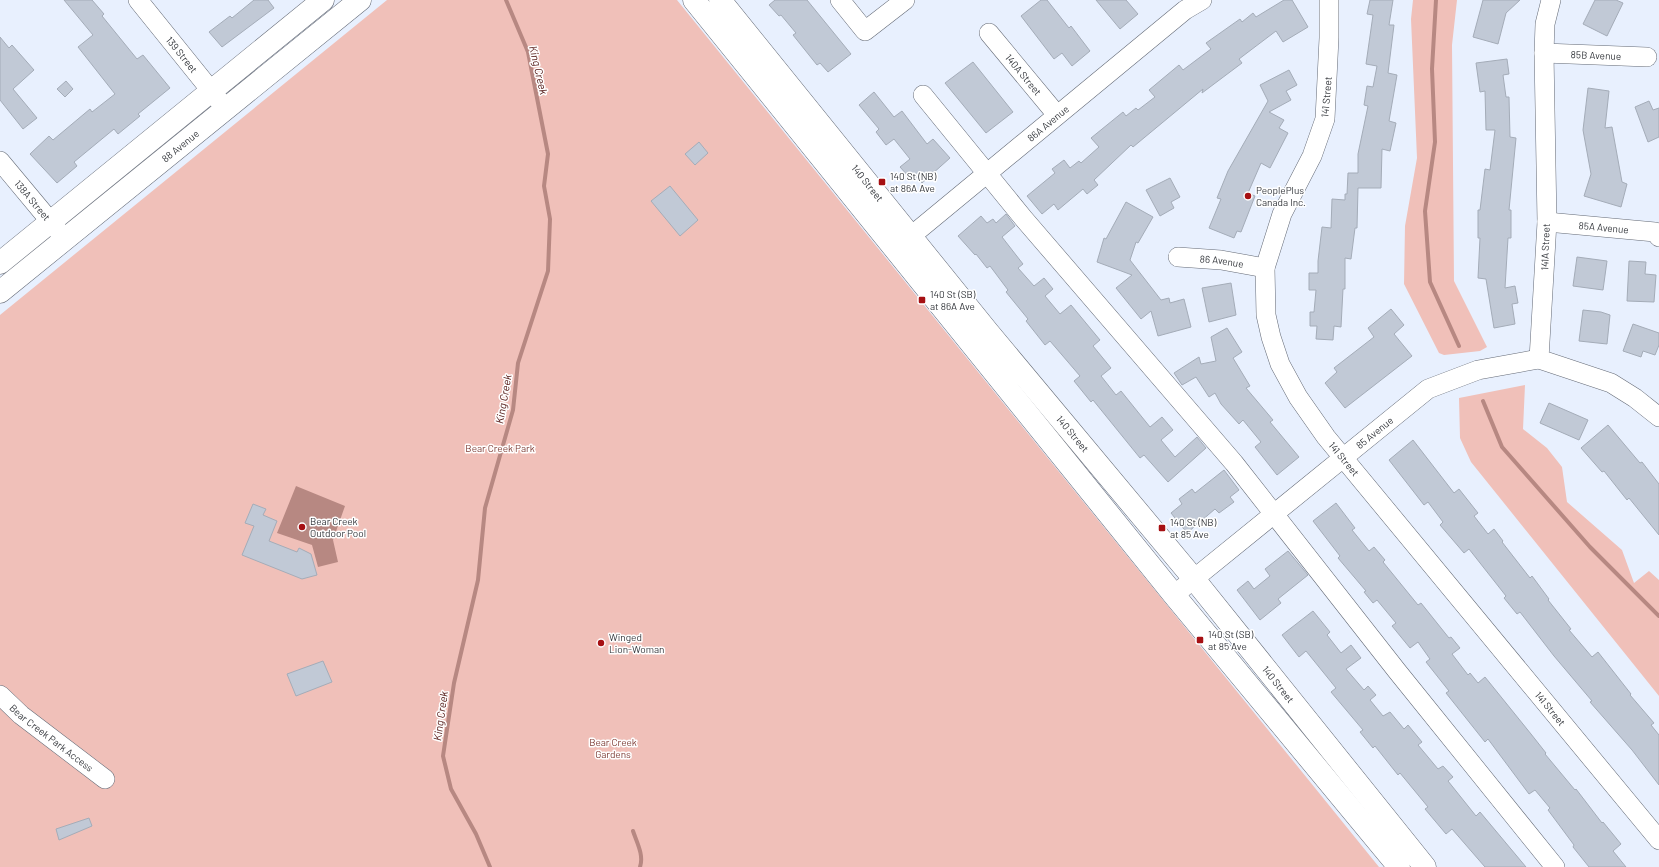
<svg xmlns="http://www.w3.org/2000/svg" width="1659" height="867" font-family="Barlow,sans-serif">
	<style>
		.green { fill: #f0c0b9 }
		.water { fill: #b78882 }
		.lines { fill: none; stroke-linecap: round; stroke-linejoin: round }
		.stream { stroke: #b78882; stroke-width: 4 }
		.building { fill: #c1c9d6; stroke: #a4acb8 }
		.minor-casing { stroke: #646a76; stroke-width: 20 }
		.major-casing { stroke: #646a76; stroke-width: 23 }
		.minor { stroke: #fff; stroke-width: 19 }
		.major { stroke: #fff; stroke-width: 22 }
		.poi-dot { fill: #a61013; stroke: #fff; stroke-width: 1.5 }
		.labels { text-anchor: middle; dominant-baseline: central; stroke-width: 3; stroke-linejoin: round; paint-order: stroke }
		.street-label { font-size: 10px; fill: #36393e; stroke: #fff }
		.poi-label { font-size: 10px; fill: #36393e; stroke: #fff; text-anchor: start }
		.park-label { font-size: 10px; fill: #80413a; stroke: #fff }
		.water-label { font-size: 11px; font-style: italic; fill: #4e1310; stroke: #fff }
	</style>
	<rect width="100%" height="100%" fill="#e8f0fe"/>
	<path class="green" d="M387,0h290l702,867h-1379v-552z
		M1413,0h44l-5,45 2,236 33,66 -7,4 -36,4 -5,-2 -35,-69 1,-58 12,-68 -6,-139z
		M1525,385l-2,44 24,19 15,19 5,35 55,48 12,33 15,-12 10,9v116l-188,-234 -11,-24 -1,-40z"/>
	<path class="water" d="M296,486l49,20 -12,34 5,22 -20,5 -6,-22 -35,-12z"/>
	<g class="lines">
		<path class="stream" d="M1436,0l-4,69 3,73 -10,69 5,71 29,64
			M1483,401l19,46 88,100 69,69
			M633,831c4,12 11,24 7,36
			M490,867l-14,-33 -25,-45 -8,-33 11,-73 24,-103 7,-72 28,-98 5,-47 30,-92 2,-52 -6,-33 4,-32 -20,-102 -22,-52"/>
	</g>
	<path class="building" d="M64,0h28l12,14 -2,2 35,43 6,-4 27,33 -32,26 2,2 -22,18 -4,-5 -40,33 3,4 -20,17 -27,-29 19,-18 4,4 37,-31 2,3 23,-18 -37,-47 15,-12z
		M254,0h14l6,8 -52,39 -13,-15 21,-16 2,2z
		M775,0h32l44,54 -23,18 -8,-9 -3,2 -24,-30 3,-2 -15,-18 -2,1 -10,-11z
		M1041,0h6l22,28 2,-2 19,25 -18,15 -10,-13 -8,6 -33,-43z
		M1096,0h30l12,14 -18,15z
		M1284,0h8l16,27 -25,15 -7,-11 -37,28 3,4 -40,30 1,-4 -70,58 -2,-2 -37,35 4,5 -11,9 -4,-5 -25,21 -4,-6 -12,10 -15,-18 28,-23 -3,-4 12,-9 6,8 9,-7 2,2 18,-16 -8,-9 32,-26 3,4 10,-8 2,2 17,-13 -6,-7 30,-25 4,5 28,-21 -5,-6 34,-24 2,3 11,-9 3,4z
		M1370,0h23l-4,25h5l-6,48 9,2 -8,46 7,2 -6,28 -8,-2 -1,39h-23l-1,40h-2l-4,31 -6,-1v31h-2l-2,38 -7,-1 -1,14 -17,-1 1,-13h-7v-14h4l2,-22h-7v-17h9v-12l4,-34 9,1 1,-29 13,1v-6h2l1,-21h10v-19l10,-48 -4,-1 3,-19 6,1 4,-21 -11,-2 7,-49 -6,-1z
		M1483,0h37l-14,13 -8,31 -25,-7z
		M1595,0h21l7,3 -16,33 -24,-12z
		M0,37l9,11 3,-3 22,25 -21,19 24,29 -14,11 -23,-29z
		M1507,59l2,15 -6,1 3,22h3l1,40 6,1 -7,72h2v28h-3l-3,50 10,-2 3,17 -6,1 3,20 -21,4 -8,-49 -8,-1 2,-40h-2v-28h2l5,-41 5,1 5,-40h-9l-1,-39 -5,1 -4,-29z
		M973,62l40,50 -27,21 -41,-50z
		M1289,70l8,15 -11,6 5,9 -22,12 15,8 -5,8 9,5 -18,35 -9,-5 -13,30 7,3 -14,36 -4,-1 -3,7 -25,-10 12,-29 -4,-1 11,-27 40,-70 -8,-16z
		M66,81l7,8 -8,8 -8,-8z
		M1588,88l21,3 -4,37 7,-1 10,55 5,2 -6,23 -37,-11 7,-22 -8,-44z
		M874,92l20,25 8,-6 25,33 6,-5 17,19 -28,25 -8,-9 -5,3 -9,-10 10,-8 -16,-20 -8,6 -10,-13 3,-3 -20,-24z
		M1649,101l4,9 6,-2v29l-11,5 -13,-35z
		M699,142l9,11 -13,12 -10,-11z
		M1170,178l10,19 -9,5 3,6 -14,8 -14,-26z
		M670,186l28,34 -18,16 -29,-35z
		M1126,202l27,15 -15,26 -2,-1 -6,18 31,40 8,-2 1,5 14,-4 7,28 -33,9 -7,-25 -10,8 -25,-31 16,-13 -35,-13 7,-24 2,1z
		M1006,214l9,12 -13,11 21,27 -5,4 16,18 10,-8 9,11 -8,7 15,18 11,-9 29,35 -7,6 18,22 -10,8 15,19 5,-4 29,36 12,-10 11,13 -12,10 14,17 22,-20 9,11 -38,34 -24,-27 -4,3 -47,-58 -2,2 -17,-21 6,-5 -30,-35 -5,4 -19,-24 2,-2 -22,-27 2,-2 -18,-24 -3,2 -11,-14 -1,1 -17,-19 23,-20 6,7 6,-4 3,4z
		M1577,257l30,4 -4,29 -30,-4z
		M1629,261l17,1 -1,12 11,1 -2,27 -27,-1z
		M1231,283l5,32 -27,7 -7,-34z
		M1391,309l13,16 -10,9 18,22 -67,52 -20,-25 12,-11 -3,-4 40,-31 -6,-9z
		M1583,310l18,2 9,3 -3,29 -28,-3z
		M1633,324l26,9v12l-4,10 -12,-4 -2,6 -18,-6z
		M1227,328l15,24 -9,6 17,28 -4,2 27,32 -3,2 29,35 -22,18 -22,-28 6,-5 -18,-22 -4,4 -18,-20 -6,-11 -6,4 -13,-20 -14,8 -8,-12 25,-16 2,7 15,-3 -5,-24z
		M1549,403l39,17 -9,20 -39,-17z
		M1608,425l32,38 2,-1 17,22v51l-30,-37 -2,2 -23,-29 -2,1 -21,-24z
		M1413,440l41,53 5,-4 19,24 -4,3 14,18 6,-5 9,12 -1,1 28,36 2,-2 17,23 -1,1 23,29 -2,1 23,27 6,-5 33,42 -1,1 24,28 -3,2 8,10v50l-27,-35 -42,-48 2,-1 -38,-45 -34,-44 -3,2 -13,-16 2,-2 -37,-47 -5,4 -24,-28 3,-3 -15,-20 -4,3 -35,-45z
		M1224,470l15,20 -9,7 4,5 -15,11 -4,-4 -28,24 -16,-20 11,-9 -3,-5 13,-10 3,4z
		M1336,503l19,25 -3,2 17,21 5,-4 11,13 -2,2 35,43 3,-2 28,35 2,-1 9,11 -8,6 16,21 2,-2 8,10 7,-6 46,57 15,19 -1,1 30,36 1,-1 26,34 1,-1 18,22 -8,7 13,16h-37l-16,-20 1,-2 -26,-35 2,-2 -15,-18 -6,4 -41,-55 -3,3 -39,-49 3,-2 -23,-29 4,-3 -12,-17 -8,6 -18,-22 4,-3 -19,-23 -4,3 -9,-11 2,-1 -28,-33 2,-2 -27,-35z
		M253,504l13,5 -3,6 14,6 -8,20 28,11 2,-4 12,6 6,21 -15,4 -60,-24 12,-29 -9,-3z
		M1288,551l20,24 -30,24 3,4 -21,17 -23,-30 11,-9 6,8 16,-13 -5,-7z
		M1313,611l17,21 -3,3 14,18 10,-8 10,13 -15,11 18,21 4,-4 8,9 -6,5 13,16 7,-4 14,17 4,-4 14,17 -4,3 20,24 5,-3 10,11 -5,4 28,35 4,-4 46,55h-41l-33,-38 -6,5 -21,-25 3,-2 -28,-34 -2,2 -23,-29 -2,2 -13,-16 3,-2 -32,-38 5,-4 -30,-37 -7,6 -17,-22z
		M323,661l9,21 -36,14 -9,-22z
		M89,818l3,8 -33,14 -3,-11z"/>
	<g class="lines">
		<g class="minor-casing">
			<g id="minor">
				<path id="s1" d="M138,0l83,103"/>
				<path d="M840,0l25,31 40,-31"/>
				<path id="s2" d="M1329,0v38l-4,81 -13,37 -30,58 -17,54 1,47 5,22 9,27 18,33 28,40 333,403"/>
				<path d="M1551,0l-6,24 -1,29 3,169 -8,137 72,24 24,15 24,19"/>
				<path id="s3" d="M989,33l68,82"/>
				<path id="s4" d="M1544,53l103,4"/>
				<path d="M923,95l101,124 210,244 163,208 158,196"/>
				<path id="s5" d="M0,161l60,72"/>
				<path id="s6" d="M1547,222l108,10 4,5"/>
				<path id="s7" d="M899,246l286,-236 17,-10"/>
				<path id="s8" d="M1178,257l43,3 44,8"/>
				<path id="s9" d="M1174,595l254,-206 50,-19 61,-11"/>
				<path id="s10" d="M0,695l21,20 84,64"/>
			</g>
		</g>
		<g class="major-casing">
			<g id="major">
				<path d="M694,0l480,595 225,272"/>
				<path id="s11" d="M720,0l268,332 206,247 231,288"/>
				<path d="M0,263l323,-263"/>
				<path id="s12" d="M0,292l360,-292"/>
			</g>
		</g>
		<use href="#minor" class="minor"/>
		<use href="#major" class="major"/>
	</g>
	<g class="poi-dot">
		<rect x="878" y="178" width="8" height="8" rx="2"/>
		<circle cx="1248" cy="196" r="4"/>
		<rect x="918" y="296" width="8" height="8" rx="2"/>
		<circle cx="302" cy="527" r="4"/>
		<rect x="1158" y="524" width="8" height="8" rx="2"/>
		<rect x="1196" y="636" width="8" height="8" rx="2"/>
		<circle cx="601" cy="643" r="4"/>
	</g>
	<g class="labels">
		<g class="street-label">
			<text stroke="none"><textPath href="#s1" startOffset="70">139 Street</textPath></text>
			<text stroke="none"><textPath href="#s4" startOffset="52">85B Avenue</textPath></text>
			<text stroke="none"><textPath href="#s3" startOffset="54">140A Street</textPath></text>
			<text transform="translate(1326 97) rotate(-85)">141 Street</text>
			<text stroke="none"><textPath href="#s7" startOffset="193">86A Avenue</textPath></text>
			<text stroke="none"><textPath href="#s12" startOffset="232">88 Avenue</textPath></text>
			<text stroke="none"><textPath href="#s11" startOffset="235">140 Street</textPath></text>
			<text stroke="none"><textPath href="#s5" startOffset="51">138A Street</textPath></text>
			<text stroke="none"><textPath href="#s6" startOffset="57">85A Avenue</textPath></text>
			<text transform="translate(1545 247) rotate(-88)">141A Street</text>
			<text stroke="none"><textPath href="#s8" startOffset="44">86 Avenue</textPath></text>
			<text stroke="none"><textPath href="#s11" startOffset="559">140 Street</textPath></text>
			<text stroke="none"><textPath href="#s9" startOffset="258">85 Avenue</textPath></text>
			<text stroke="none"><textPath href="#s2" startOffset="493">141 Street</textPath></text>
			<text stroke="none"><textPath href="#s11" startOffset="883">140 Street</textPath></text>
			<text stroke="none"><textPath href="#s2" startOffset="817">141 Street</textPath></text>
			<text stroke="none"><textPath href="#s10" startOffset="67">Bear Creek Park Access</textPath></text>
		</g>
		<g class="poi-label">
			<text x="890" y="176">140 St (NB)<tspan x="890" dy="12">at 86A Ave</tspan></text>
			<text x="1256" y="190">PeoplePlus<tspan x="1256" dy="12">Canada Inc.</tspan></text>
			<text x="930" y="294">140 St (SB)<tspan x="930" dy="12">at 86A Ave</tspan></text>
			<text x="310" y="521">Bear Creek<tspan x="310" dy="12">Outdoor Pool</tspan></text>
			<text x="1170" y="522">140 St (NB)<tspan x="1170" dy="12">at 85 Ave</tspan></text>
			<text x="1208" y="634">140 St (SB)<tspan x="1208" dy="12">at 85 Ave</tspan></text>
			<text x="609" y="637">Winged<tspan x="609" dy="12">Lion-Woman</tspan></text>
		</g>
		<g class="park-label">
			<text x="500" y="448">Bear Creek Park</text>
			<text x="613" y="742">Bear Creek<tspan x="613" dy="12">Gardens</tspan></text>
		</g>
		<g class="water-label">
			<text transform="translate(539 70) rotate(77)">King Creek</text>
			<text transform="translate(503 399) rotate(-80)">King Creek</text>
			<text transform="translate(440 716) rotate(-82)">King Creek</text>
		</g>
	</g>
</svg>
